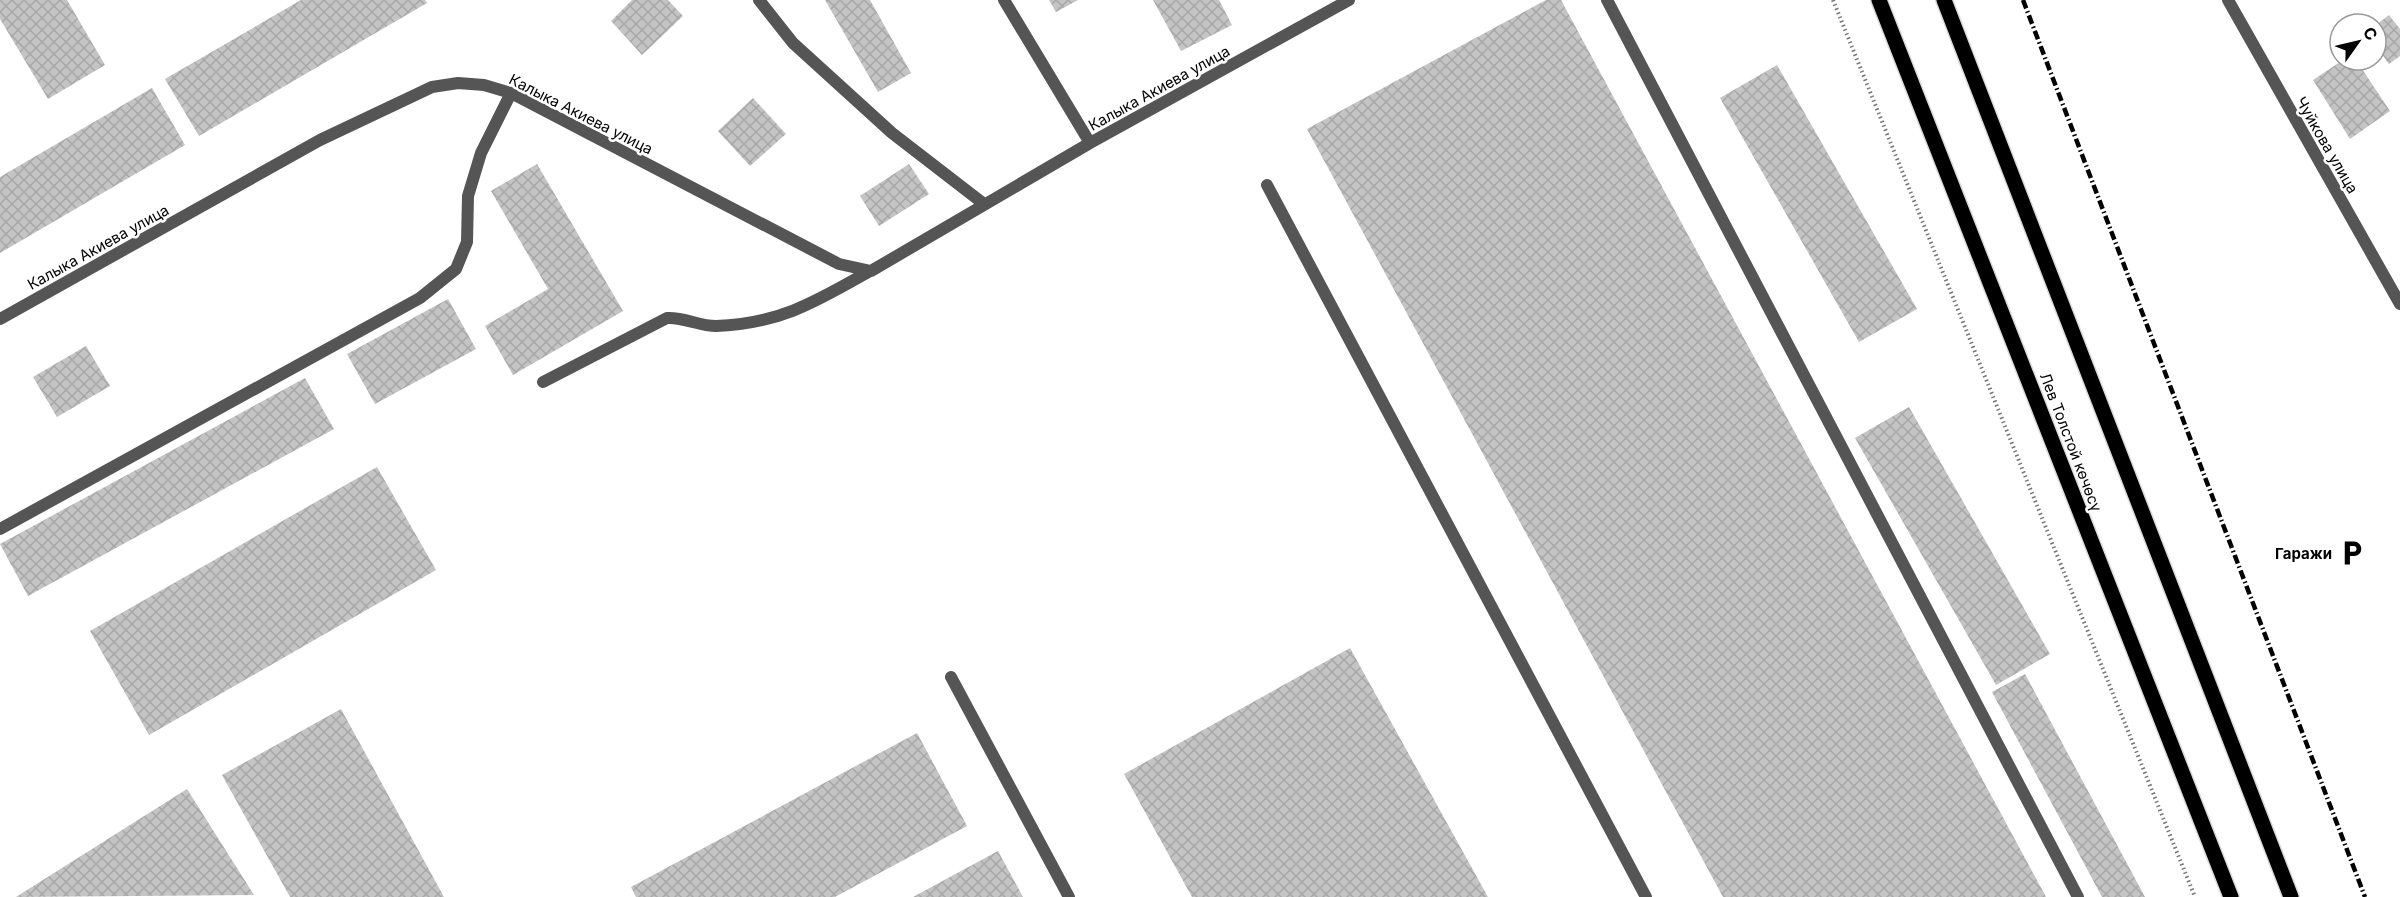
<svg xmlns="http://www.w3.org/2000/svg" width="2400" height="897" font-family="Inter,sans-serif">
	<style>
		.building { fill: url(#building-cross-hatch) }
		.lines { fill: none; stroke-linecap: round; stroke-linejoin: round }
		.primary-casing { stroke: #dbdbdb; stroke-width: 18 }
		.path { stroke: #777; stroke-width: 4; stroke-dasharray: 1.5 3; stroke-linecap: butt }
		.service { stroke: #555; stroke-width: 12 }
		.minor { stroke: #555; stroke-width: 12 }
		.primary { stroke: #000; stroke-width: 15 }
		.rail { stroke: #000; stroke-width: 4.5; stroke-dasharray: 9 3 1.5 3; stroke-linecap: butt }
		.labels { text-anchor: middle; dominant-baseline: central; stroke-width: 5; stroke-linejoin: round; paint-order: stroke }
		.street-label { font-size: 15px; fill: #000; stroke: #fff }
		.poi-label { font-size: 15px; font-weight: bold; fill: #000; stroke: #fff; text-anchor: end }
	</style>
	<defs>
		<pattern id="building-cross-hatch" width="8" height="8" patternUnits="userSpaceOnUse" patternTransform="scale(1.5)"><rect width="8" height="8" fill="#c4c4c4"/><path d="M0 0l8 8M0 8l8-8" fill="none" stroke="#a7a7a7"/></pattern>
	</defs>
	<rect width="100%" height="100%" fill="#fff"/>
	<path class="building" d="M0,0h67l38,65 -57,34 -48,-80z
		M301,0h124l2,3 -228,133 -34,-57z
		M632,0h36l15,16 -41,39 -31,-34z
		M825,0h45l41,73 -33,19z
		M1049,0h29l-22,12z
		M1153,0h66l13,25 -51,26z
		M1546,0h15l485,897h-323l-416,-768z
		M2389,15l11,14v27l-11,8 -13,-18v-21z
		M2343,60h13l34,51 -40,28 -37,-59z
		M1777,65l140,244 -58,33 -139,-244z
		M152,88l33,57 -185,108v-76z
		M753,98l33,36 -36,32 -32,-35z
		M537,164l86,147 -110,64 -28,-49 63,-37 -57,-98z
		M909,164l20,30 -50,32 -19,-30z
		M448,299l28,50 -101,55 -28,-50z
		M86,346l24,40 -53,31 -24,-40z
		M305,378l29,51 -306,167 -28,-52z
		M1909,407l141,247 -54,31 -141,-247z
		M377,467l59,103 -287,165 -59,-104z
		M1350,648l138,249h-296l-68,-123z
		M2025,674l120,223h-43l-110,-205z
		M341,709l103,188h-154l-68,-122z
		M917,733l50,93 -132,71h-199l-5,-10z
		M187,789l67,106 -238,2z
		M998,851l25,46h-110z"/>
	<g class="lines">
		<g class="primary-casing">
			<path id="primary" d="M1879,0l352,897
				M1944,0l347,897"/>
		</g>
		<path class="path" d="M1833,0l362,897"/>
		<path class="service" d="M759,0l34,43 99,90 92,71
			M1004,0l86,143
			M1607,0l471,897
			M1267,185l379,712
			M0,319l320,-179 112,-53 26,-4 26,2 27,8 328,171 32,7 219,-128 259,-143
			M543,382l124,-64c17,-1 32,8 49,8 64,-2 101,-25 154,-55
			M0,529l420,-231 36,-29 11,-27 1,-46 13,-43 30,-60
			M951,677l118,220"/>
		<path class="minor" d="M2228,0l172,304"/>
		<use href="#primary" class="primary"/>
		<path class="rail" d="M2023,0l342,897"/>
	</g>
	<defs>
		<g id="parking-bare" transform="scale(2.07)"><path d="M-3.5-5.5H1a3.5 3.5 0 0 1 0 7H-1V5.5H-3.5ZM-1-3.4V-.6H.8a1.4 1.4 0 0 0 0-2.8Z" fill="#000" stroke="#fff" stroke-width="2.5" paint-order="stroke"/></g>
	</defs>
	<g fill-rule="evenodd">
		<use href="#parking-bare" x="2352" y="553"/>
	</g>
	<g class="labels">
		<g class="street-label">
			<text transform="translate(1159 88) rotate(-29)">Калыка Акиева улица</text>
			<text transform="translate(581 114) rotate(27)">Калыка Акиева улица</text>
			<text transform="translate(2327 145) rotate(60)">Чуйкова улица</text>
			<text transform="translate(98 247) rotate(-29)">Калыка Акиева улица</text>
			<text transform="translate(2071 442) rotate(69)">Лев Толстой көчөсү</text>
		</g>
		<g class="poi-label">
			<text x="2332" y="553">Гаражи</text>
		</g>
	</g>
	<g transform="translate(2358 42) rotate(56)"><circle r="28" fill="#ffffff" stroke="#999999" stroke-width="1.5"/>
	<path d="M0-4.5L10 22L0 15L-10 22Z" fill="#000000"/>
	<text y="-9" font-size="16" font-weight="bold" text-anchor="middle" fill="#000000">С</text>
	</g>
</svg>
